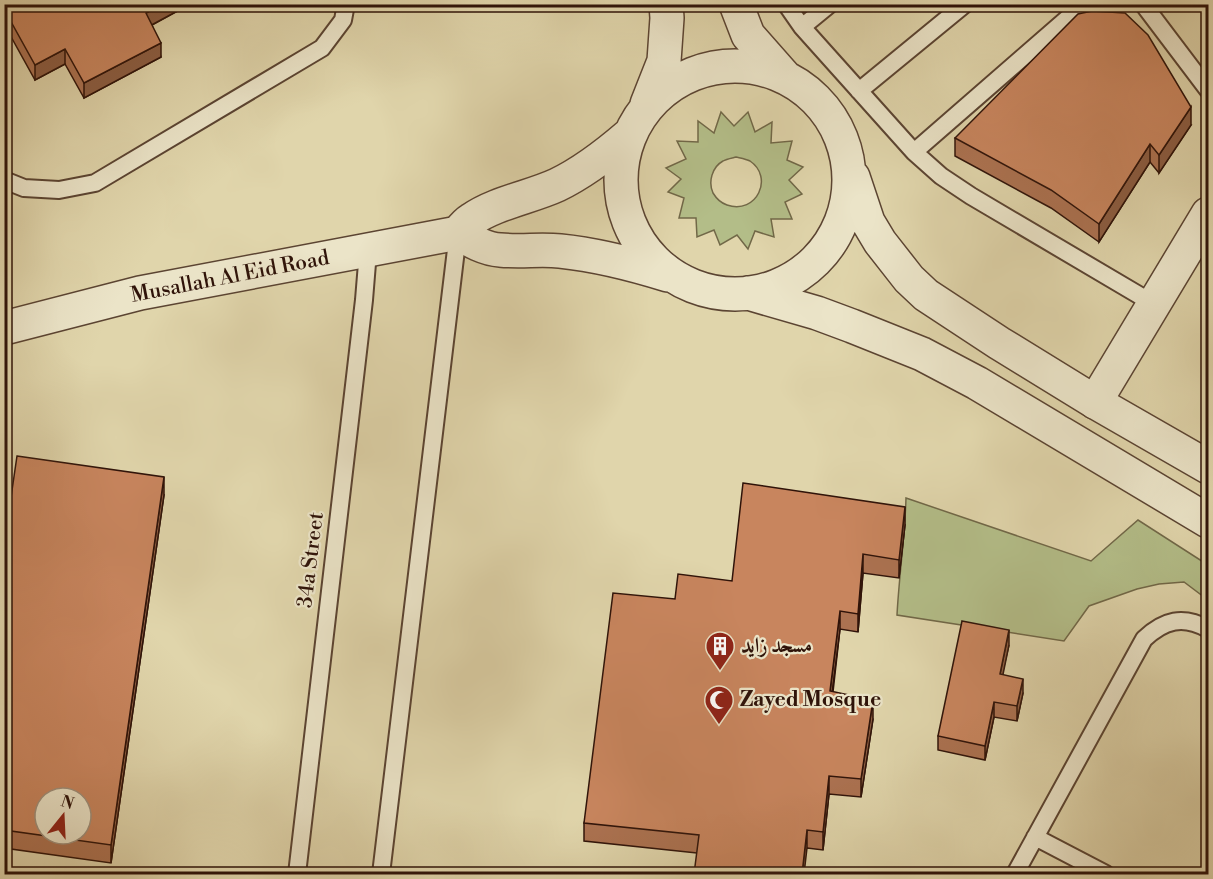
<svg xmlns="http://www.w3.org/2000/svg" width="1213" height="879" font-family="'Libre Bodoni',Amiri,serif">
	<style>
		.green { fill: #b3bd88; stroke: #716848; stroke-width: 1.5; fill-rule: evenodd }
		.lines { fill: none; stroke-linecap: round; stroke-linejoin: round }
		.service-casing { stroke: #5b4432; stroke-width: 20 }
		.minor-casing { stroke: #5b4432; stroke-width: 36 }
		.tertiary-casing { stroke: #5b4432; stroke-width: 36 }
		.service { stroke: #ebe4c8; stroke-width: 16 }
		.minor { stroke: #ebe4c8; stroke-width: 33 }
		.tertiary { stroke: #ebe4c8; stroke-width: 33 }
		.wall { fill: #ac7251; stroke: #2f1309; stroke-width: 1.5 }
		.shaded-wall { fill: #8c5d42; stroke: #2f1309; stroke-width: 1.5 }
		.building { fill: #c8855e; stroke: #2f1309; stroke-width: 1.5; fill-rule: evenodd }
		.labels { text-anchor: middle; dominant-baseline: central; stroke-width: 4.5; stroke-linejoin: round; paint-order: stroke }
		.street-label { font-size: 21px; fill: #2f1309; stroke: #ebe4c8 }
		.poi-label { font-size: 21px; font-weight: bold; fill: #2f1309; stroke: #ebe4c8; text-anchor: start }
	</style>
	<rect width="100%" height="100%" fill="#e0d5ab"/>
	<filter id="stains"><feTurbulence type="fractalNoise" baseFrequency=".00333" numOctaves="4"/><feColorMatrix values="0 0 0 0 .2 0 0 0 0 .09 0 0 0 0 .02 0 0 0 .5 -.17"/></filter>
	<radialGradient id="worn" r=".72"><stop offset=".6" stop-color="#630" stop-opacity="0"/><stop offset="1" stop-color="#630" stop-opacity=".3"/></radialGradient>
	<path class="green" d="M721,112l13,14 14,-14 7,20 17,-10 -1,21 21,-2 -5,19 16,7 -14,13 13,14 -17,8 7,17h-21l3,18 -19,-6 -7,18 -11,-14 -17,10 -6,-15 -17,7 -1,-19h-17l5,-20 -16,-6 13,-13 -15,-11 20,-9 -9,-18 21,1v-21l16,12zM736,157c4,1 10,2 14,4 24,16 7,54 -23,44 -6,-2 -11,-7 -14,-12 -5,-11 -1,-26 10,-32 3,-2 9,-3 13,-4z
		M906,498l185,63 47,-41 70,45v35l-24,-18 -25,2 -22,5 -48,17 -25,35 -167,-26c2,-39 8,-78 9,-117z"/>
	<g class="lines">
		<g class="service-casing">
			<path id="service" d="M786,4l16,23 112,125 27,24 30,20 183,108
				M1143,4l65,86
				M802,27l28,-23
				M859,91l106,-87
				M914,152l170,-148
				M4,180l20,8 35,2 36,-7 227,-135 21,-28 3,-16
				M1035,837l71,37
				M297,874l67,-574 4,-49
				M381,874l77,-641
				M1015,874l129,-235c20,-19 39,-24 64,-10"/>
		</g>
		<g class="minor-casing">
			<path id="minor" d="M1095,402l113,-188"/>
		</g>
		<g class="tertiary-casing">
			<path id="tertiary" d="M736,4l12,31 36,41
				M621 180a114 114 0 1 1 228 0a114 114 0 1 1-228 0Z
				M647,104l17,-43 3,-43 -1,-14
				M853,177l15,45 12,20 29,37 17,16 73,48 96,59 113,65
				M458,233c13,8 27,16 42,17 20,2 41,-1 60,1 38,4 73,13 108,24
				M748,293l69,20 35,13 70,28 55,29 231,138
				M4,328l136,-35 318,-60c4,-5 8,-10 13,-13 24,-17 60,-23 86,-35 27,-13 50,-31 72,-50"/>
		</g>
		<use href="#service" class="service"/>
		<use href="#minor" class="minor"/>
		<use href="#tertiary" class="tertiary"/>
	</g>
	<path class="wall" d="M4,4h179v4l-31,17 9,32 -77,41 -19,-34 -30,16 -31,-56z
		M1191,125l-32,48 -9,-11 -51,80 -48,-34 -96,-52v-18z
		M164,495l-53,368 -107,-15v-303z
		M905,525l-6,53 -36,-5 -5,59 -18,-3 -7,63 40,27 -12,78 -32,-3 -6,56 -16,-2 -110,5 -113,-12v-18l91,-224z
		M1009,645l-7,30 21,18 -6,28 -23,-4 -9,43 -47,-10v-14z"/>
	<path class="shaded-wall" d="M163,4h20v4l-37,20v-15z
		M161,43v14l-77,41v-15z
		M65,49v15l-30,16v-15z
		M1191,107v18l-32,48v-18z
		M1150,144v18l-51,80v-18z
		M164,477v18l-53,368v-18z
		M905,507v18l-6,53v-18z
		M863,554v19l-5,59v-18z
		M840,611v18l-10,80v-18z
		M1009,630v15l-9,44v-15z
		M1023,679v14l-6,28v-15z
		M873,700v19l-12,78v-18z
		M994,702v15l-9,43v-14z
		M829,776v18l-6,56v-18z
		M807,830v18l-3,26h-2z"/>
	<path class="building" d="M4,4h159l-17,9 15,30 -77,40 -19,-34 -30,16 -31,-56z
		M1092,11l33,2 23,22 43,72 -32,48 -9,-11 -51,80 -48,-34 -96,-52 123,-124z
		M17,456l147,21 -53,368 -107,-15v-285zM45,798h36v36h-36z
		M743,483l162,24 -6,53 -36,-6 -5,60 -18,-3 -10,80 43,9 -12,79 -32,-3 -6,56 -16,-2 -5,44h-108l5,-39 -115,-12 29,-230 62,6 3,-25 54,7z
		M962,621l47,9 -9,44 23,5 -6,27 -23,-4 -9,44 -47,-10z"/>
	<defs>
		<g id="building-pin" transform="scale(1.5)"><path d="M0 17L-7.5 6A9.5 9.5 0 1 1 7.5 6Z" fill="#8f2418" stroke="#ebe4c8"/><path d="M-4-6H4V6H1V3H-1V6H-4ZM-2.5-4.3h1.7v1.8h-1.7ZM.8-4.3h1.7v1.8H.8ZM-2.5-1h1.7V.8h-1.7ZM.8-1h1.7V.8H.8Z" fill="#fff"/></g>
		<g id="mosque-pin" transform="scale(1.5)"><path d="M0 17L-7.5 6A9.5 9.5 0 1 1 7.5 6Z" fill="#8f2418" stroke="#ebe4c8"/><path d="M3.5-4.9A6 6 0 1 0 3.5 4.9A5 5 0 1 1 3.5-4.9Z" fill="#fff"/></g>
	</defs>
	<g fill-rule="evenodd">
		<use href="#building-pin" x="720" y="646"/>
		<use href="#mosque-pin" x="719" y="700"/>
	</g>
	<g class="labels">
		<g class="street-label">
			<text transform="translate(230 277) rotate(-11)">Musallah Al Eid Road</text>
			<text transform="translate(311 560) rotate(-83)">34a Street</text>
		</g>
		<g class="poi-label">
			<text x="741" y="646">مسجد زايد</text>
			<text x="740" y="700">Zayed Mosque</text>
		</g>
	</g>
	<rect width="1213" height="879" fill="none" stroke="#e0d5ab" stroke-width="24"/>
	<rect x="6" y="6" width="1201" height="867" fill="none" stroke="#2f1309" stroke-width="3"/>
	<rect x="12" y="12" width="1189" height="855" fill="none" stroke="#2f1309" stroke-width="1.5"/>
	<g transform="translate(63 816) rotate(18)"><circle r="28" fill="#ebe4c8" stroke="#a0907c" stroke-width="1.5"/>
	<path d="M0-4.5L10 22L0 15L-10 22Z" fill="#8f2418"/>
	<text y="-9" font-size="16" font-weight="bold" text-anchor="middle" fill="#2f1309">N</text>
	</g>
	<rect width="100%" height="100%" filter="url(#stains)"/>
	<rect width="100%" height="100%" fill="url(#worn)"/>
</svg>
